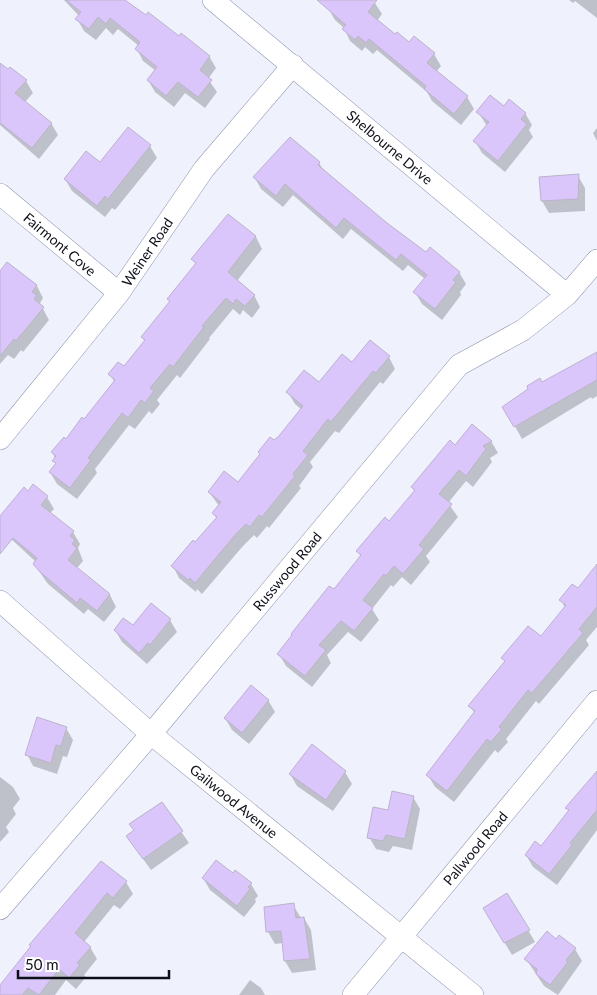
<svg xmlns="http://www.w3.org/2000/svg" width="597" height="995" font-family="Lato,sans-serif">
	<style>
		.shadow { fill: #0003 }
		.building { fill: #dac6fa; stroke: #bcb2cc }
		.lines { fill: none; stroke-linecap: round; stroke-linejoin: round }
		.street-casing { stroke: #9095af; stroke-width: 22 }
		.street { stroke: #fff; stroke-width: 21 }
		.labels { text-anchor: middle; dominant-baseline: central; stroke-width: 4; stroke-linejoin: round; paint-order: stroke }
		.street-label { font-size: 14px; fill: #0e1019; stroke: #fff }
	</style>
	<rect width="100%" height="100%" fill="#eff2fd"/>
	<path class="shadow" d="M64,0h59l86,56 7,12 -8,11 9,13 -12,16 -20,-15 -11,14 -19,-15 -7,-12 8,-9 -13,-10 -6,-12 2,-3 -21,-17 -5,6 -7,-7 -10,12 -12,-9 -7,-12 2,-3z
		M335,0h38l9,14 -5,7 19,15 38,18 7,12 -5,6 31,25 7,12 -13,16 -29,-24 -5,-9 -50,-42 -4,4 -8,-7 -3,4 -12,-10 -6,-13 -9,-8 -7,-12z
		M569,0h28v18l-22,-17 -2,2z
		M0,65l26,16 7,12 -8,9 26,21 7,12 -19,24 -39,-34z
		M504,108l21,5 7,12 -3,5 4,7 -28,35 -23,-19 -7,-12 12,-15 -9,-14z
		M597,128v13l-4,-8z
		M128,129l22,17 7,12 -42,52 -3,-2 -7,9 -33,-26 -7,-12 35,-15z
		M319,163l5,8 63,53 39,30 33,18 7,12 -6,8 1,3 -19,25 -20,-16 -7,-12 10,-13 -17,-14 -5,6 -52,-42 -8,10 -50,-44 -10,12 -22,-18 -6,-11z
		M578,176l7,12v23l-36,2 -7,-12z
		M228,216l28,21 6,12 -25,32 17,14 6,12 -8,11 -9,-8 -3,5 -7,-6 -24,29 1,1 -30,39 -3,-3 -20,25 3,4 -8,10 -3,-3 -14,18 -6,-4 -34,44 2,4 -20,26 -20,-15 -7,-12 6,-8 -3,-12 32,-31 30,-38 -5,-9 14,-6 21,-26 -3,-5 29,-34 -3,-4 28,-34 -3,-6z
		M8,263l29,23 6,12 -3,5 9,17 -26,32 -2,-2 -7,9 -6,-4 -8,9v-91z
		M597,353v43l-5,3 -1,-2 -69,42 -18,-32z
		M389,357l6,12 -12,15 -3,-2 -41,51 -4,-2 -25,31 3,5 -14,19 2,2 -32,40 -2,-2 -10,12 -3,-3 -11,11 -41,48 -5,-5 -1,3 -17,-14 -6,-12 44,-47 -4,-6 6,-7 -10,-14 29,-8 64,-74 -7,-6 -7,-12 32,-8 32,-21z
		M491,441l7,12 -8,5 2,4 -19,25 -7,-6 -18,22 10,14 -32,39 4,6 -19,23 -9,-8 -9,10 -2,-2 -19,24 7,11 -18,22 -13,-10 -21,23 4,8 -19,24 -26,-21 -7,-12 82,-97 -3,-6 32,-29 25,-30 -3,-5 43,-40z
		M28,493l19,4 7,12 -4,4 23,19 7,12 -2,4 5,13 -6,7 33,27 6,12 -12,15 -16,-13 -4,5 -36,-30 -14,-20 2,-2 -26,-24z
		M597,566v61l-11,13 3,5 -50,59 -3,-3 -30,38 2,3 -10,11 -3,-3 -41,52 -19,-15 -7,-12 47,-61 -5,-8 35,-44 -2,-4 38,-20 24,-30 -4,-8 17,-10z
		M170,620l7,12 -30,32 -25,-22 -7,-12z
		M268,700l7,12 -26,32 -17,-14 -7,-12z
		M66,728l7,12 -6,17 -4,-1 -6,18 -24,-8 -6,-12z
		M345,772l7,12 -19,27 -36,-25 -7,-12z
		M597,775v55l-40,55 -24,-18 -7,-12 15,-8 28,-35 -2,-4z
		M0,777l13,10 7,12 -7,9 3,6 -10,13 3,5 -9,10z
		M413,797l7,12 -8,41 -19,-4 -4,6 -13,-3 -7,-12 20,-26z
		M162,804l27,39 -38,27 -16,-22z
		M233,875l18,9 7,12 -3,3 1,3 -12,15 -34,-27 -7,-12z
		M126,882l7,12 -13,15 -6,-4 -30,37 6,5 7,12 -13,16 2,2 -10,12 -10,-9 -11,15h-55v-8l49,-65z
		M293,905l8,13h3l7,12 5,40 -24,3 -7,-12 -2,-18 -8,1 -7,-12 -3,-24z
		M484,908l44,22 7,12 -23,13z
		M557,941l18,8 7,12 -24,34 -14,-9 -18,-27z
		M250,980l11,8 4,7h-26z"/>
	<path class="building" d="M66,0h59l21,15 2,-3 31,24 2,-3 29,23 -10,14 12,10 -14,17 -20,-15 -12,14 -19,-16 10,-13 -22,-18 5,-7 -30,-24 -4,6 -8,-7 -9,12 -14,-10 6,-7z
		M317,0h60l-9,12 27,22 2,-2 12,10 5,-6 21,17 -8,10 41,33 -14,18 -30,-25 2,-3 -57,-47 -3,4 -8,-7 -3,4 -13,-11 4,-4z
		M0,63l8,6 2,-2 17,13 -12,13 37,30 -20,25 -32,-25z
		M490,95l14,11 5,-7 17,14 -5,6 6,5 -29,37 -25,-20 16,-19 -13,-10z
		M128,127l23,18 -43,54 -3,-3 -8,10 -33,-27 22,-28 14,11z
		M290,137l30,25 -2,3 69,58 39,29 4,-5 30,25 -7,8 3,2 -21,27 -22,-17 14,-17 -26,-21 -5,6 -52,-42 -8,10 -51,-44 -9,12 -23,-19z
		M579,174l-1,25 -37,2 -2,-24z
		M228,214l28,22 -28,36 27,23 -10,11 -9,-7 -3,5 -7,-6 -24,28 2,1 -31,40 -3,-3 -20,24 4,3 -9,12 -4,-3 -13,18 -6,-5 -34,45 3,2 -21,28 -21,-16 7,-9 -4,-2 4,-5 -5,-4 13,-15 2,2 16,-22 2,2 31,-39 -7,-6 10,-12 6,4 21,-26 -4,-3 29,-36 -3,-2 29,-36 -5,-4z
		M7,262l30,23 -5,7 5,3 -3,4 10,8 -28,34 -2,-2 -14,17v-85z
		M370,340l20,16 -14,17 -3,-2 -42,51 -3,-3 -25,32 5,4 -15,19 2,2 -33,41 -3,-2 -9,12 -4,-3 -10,10 -41,49 -5,-5 -2,2 -17,-14 22,-26 2,2 22,-25 -5,-4 9,-11 -13,-10 16,-21 14,11 22,-28 -2,-2 12,-15 4,3 4,-3 25,-31 -17,-14 18,-22 15,12 23,-28 10,8z
		M597,352v28l-83,47 -12,-20 26,-18 -1,-3 13,-8 2,4z
		M472,424l20,17 -9,5 3,3 -20,27 -7,-6 -20,24 13,10 -33,41 5,4 -21,25 -9,-8 -8,10 -2,-2 -21,26 10,8 -19,23 -13,-10 -22,24 7,5 -21,26 -28,-22 15,-19 -1,-1 38,-48 5,3 27,-34 -5,-4 29,-34 4,4 26,-31 -4,-3 39,-47 5,5z
		M33,484l15,12 -7,9 33,26 -4,5 5,4 -3,4 5,4 -9,12 42,34 -13,17 -17,-13 -3,5 -37,-31 -7,-8 4,-6 -24,-20 -13,16v-38l24,-29 4,4z
		M597,564v43l-18,22 4,4 -51,60 -4,-3 -29,37 3,2 -11,13 -4,-3 -40,52 -21,-16 49,-64 -7,-5 37,-45 -4,-3 27,-32 13,10 25,-31 -7,-5 13,-16 6,4z
		M151,603l20,16 -21,26 -2,-2 -9,10 -25,-23 9,-12 10,7z
		M251,685l18,15 -27,33 -18,-15z
		M37,717l30,10 -6,19 -5,-1 -5,18 -26,-8z
		M312,744l34,27 -20,29 -37,-26z
		M597,771v39l-27,33 2,2 -23,29 -24,-19 10,-14 6,5 28,-36 -4,-2z
		M392,791l22,5 -9,43 -19,-4 -3,6 -16,-3 6,-31 15,3z
		M162,802l21,29 -40,28 -17,-23 8,-6 -5,-6z
		M216,860l17,13 2,-3 17,13 -4,4 2,2 -13,17 -35,-28z
		M101,861l26,20 -14,17 -6,-5 -32,40 16,14 -14,16 3,2 -11,13 -10,-9 -20,26 -11,-7 -6,7h-22v-10l31,-39 -2,-1z
		M507,893l23,37 -26,13 -21,-35z
		M294,903l2,15 8,-1 6,42 -26,2 -3,-30 -15,1 -2,-25z
		M547,931l9,8 3,-4 17,13 -10,12 2,2 -18,23 -14,-11 1,-5 -13,-10z"/>
	<g class="lines">
		<g class="street-casing">
			<path id="street" d="M213,0l354,295
				M0,194l119,99
				M0,439l119,-146 85,-124 89,-104
				M0,601l151,133 322,261
				M0,909l151,-175 308,-369 64,-35 44,-35 30,-35
				M353,995l244,-294"/>
		</g>
		<use href="#street" class="street"/>
	</g>
	<g class="labels">
		<g class="street-label">
			<text transform="translate(390 147) rotate(40)">Shelbourne Drive</text>
			<text transform="translate(60 244) rotate(40)">Fairmont Cove</text>
			<text transform="translate(147 252) rotate(-56)">Weiner Road</text>
			<text transform="translate(287 571) rotate(-50)">Russwood Road</text>
			<text transform="translate(234 801) rotate(39)">Gailwood Avenue</text>
			<text transform="translate(475 848) rotate(-50)">Pallwood Road</text>
		</g>
	</g>
	<path d="M18 970v8h151v-8" fill="none" stroke="#0e1019" stroke-width="2.5"/>
	<text x="25" y="970" font-size="15" fill="#0e1019" stroke="#ffffff" stroke-width="4" paint-order="stroke">50 m</text>
</svg>
